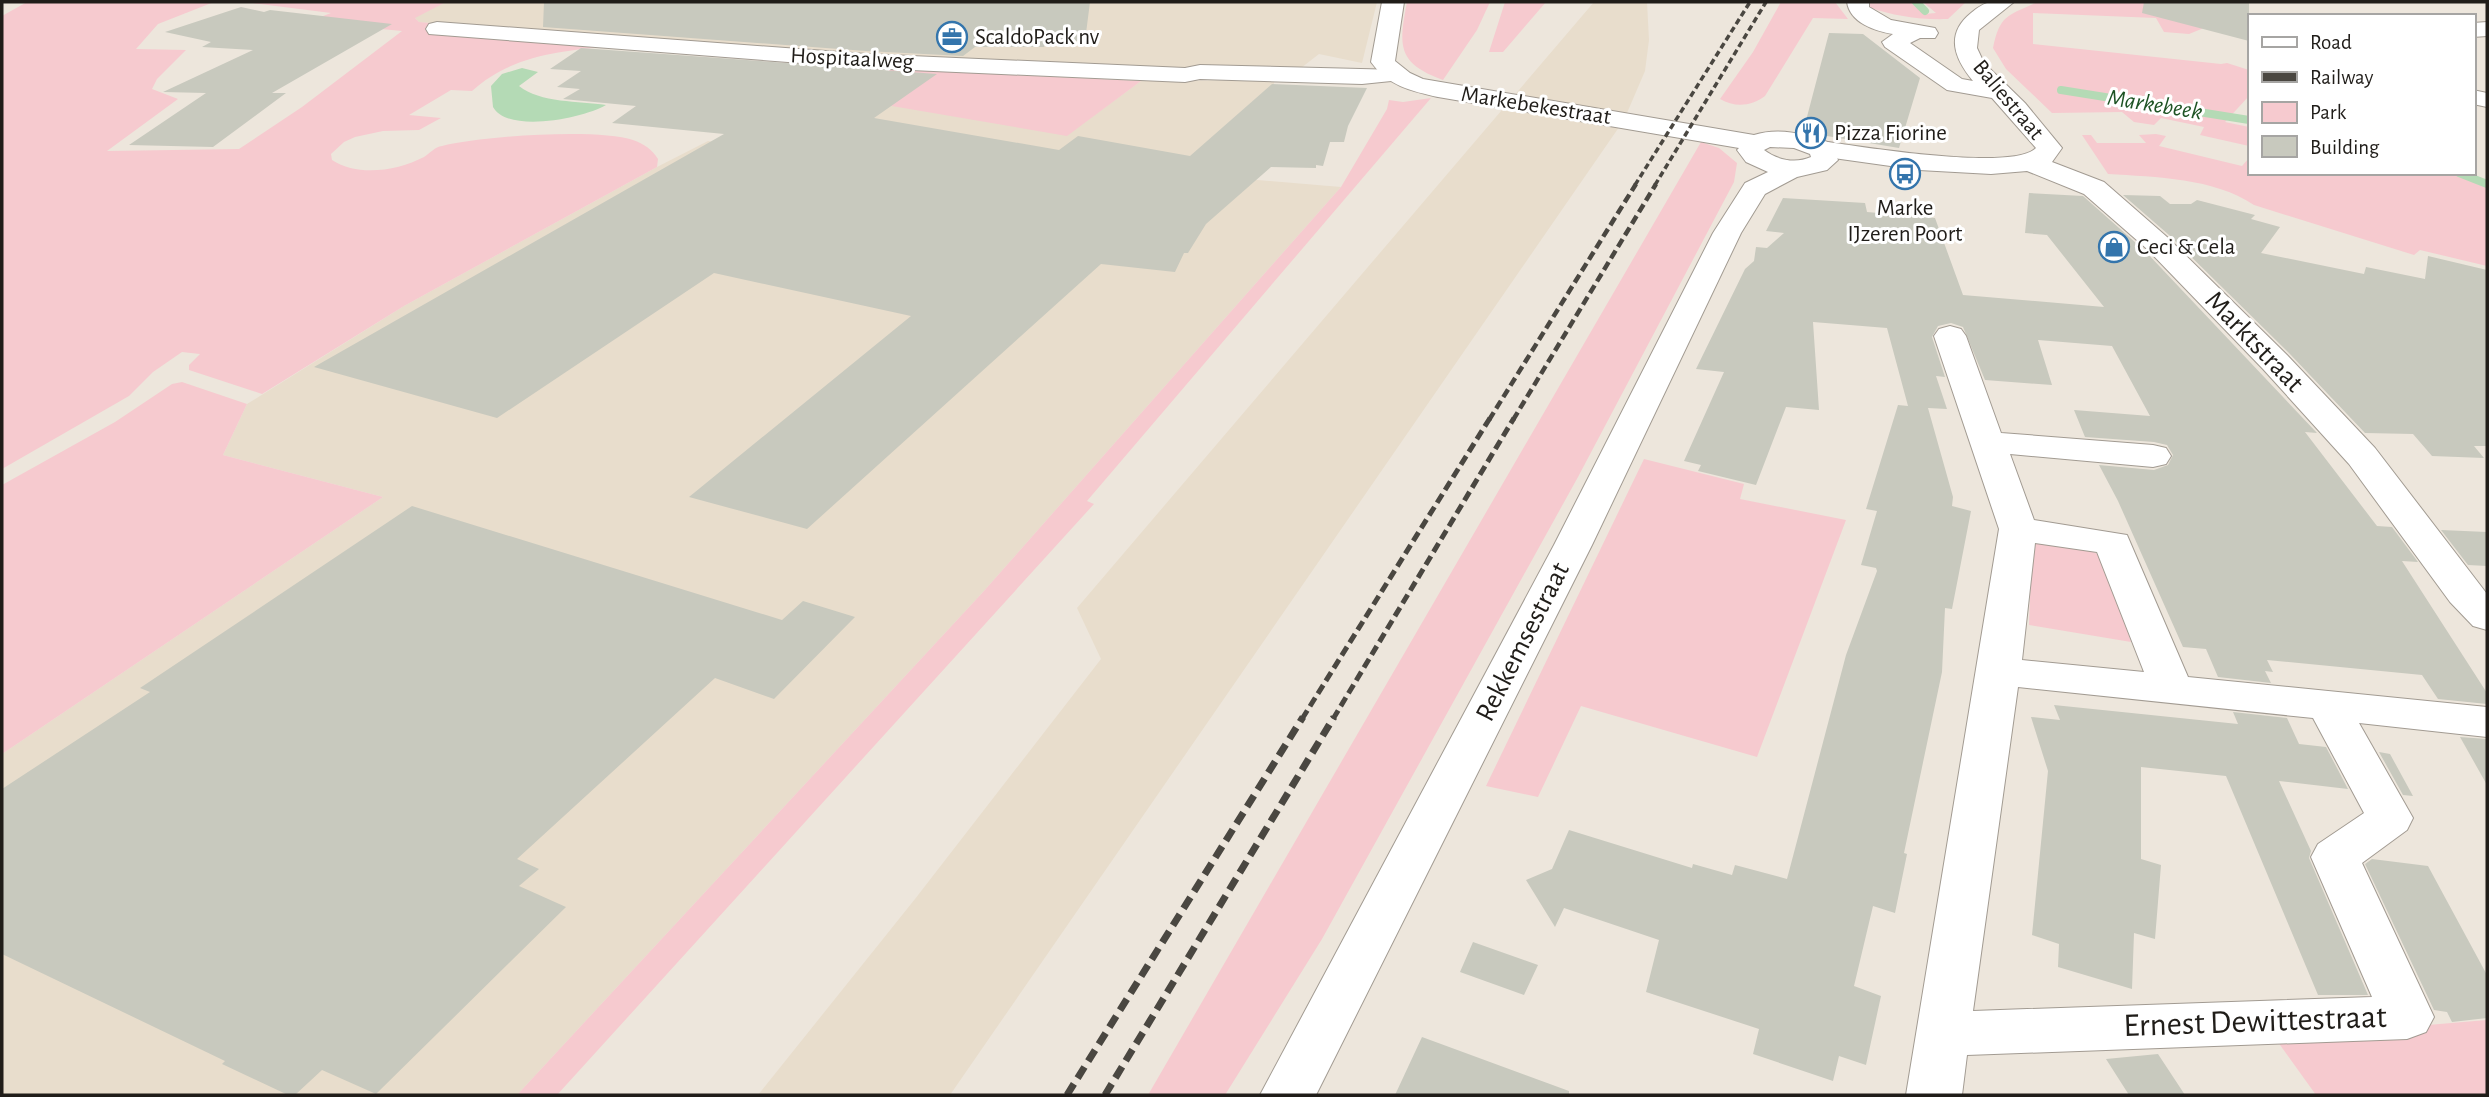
<svg xmlns="http://www.w3.org/2000/svg" width="2489" height="1097" font-family="'Alegreya Sans',sans-serif">
	<style>
		.built { fill: #e8ddcc }
		.green { fill: #f6cacf }
		.water { fill: #b4dab5 }
		.lines { fill: none; stroke-linecap: round; stroke-linejoin: round }
		.stream { stroke: #b4dab5; stroke-width: 8 }
		.building { fill: #c8c9be }
		.minor-casing { stroke: #a29b92; stroke-width: 2 }
		.tertiary-casing { stroke: #a29b92; stroke-width: 2 }
		.minor { fill: #fff; fill-rule: evenodd }
		.tertiary { fill: #fff; fill-rule: evenodd }
		.rail-far3 { stroke: #4a4741; stroke-width: 3.5; stroke-dasharray: 6 3.5; stroke-linecap: butt }
		.rail-far2 { stroke: #4a4741; stroke-width: 4.5; stroke-dasharray: 9 4.5; stroke-linecap: butt }
		.rail-far1 { stroke: #4a4741; stroke-width: 5; stroke-dasharray: 10 5; stroke-linecap: butt }
		.rail { stroke: #4a4741; stroke-width: 7; stroke-dasharray: 13 7; stroke-linecap: butt }
		.labels { text-anchor: middle; dominant-baseline: central; stroke-width: 6; stroke-linejoin: round; paint-order: stroke }
		.far-poi-label { font-size: 23px; fill: #201d19; stroke: #fff; text-anchor: start }
		.far-street-label { font-size: 23px; fill: #201d19; stroke: #fff }
		.far-water-label { font-size: 24px; font-style: italic; fill: #1e5324; stroke: #fff }
		.street-label { font-size: 28px; fill: #201d19; stroke: #fff }
		.near-street-label { font-size: 33px; fill: #201d19; stroke: #fff }
	</style>
	<rect width="100%" height="100%" fill="#ede6dc"/>
	<path class="built" d="M446,2h931l-15,61 -43,-9 -18,14 -115,4 -205,-7 -396,-29 -166,-14 -5,-5z
		M1594,2h53l2,38 -4,31 -21,49 -674,975h-192l157,-196 186,-240 -24,-51z
		M1275,80l-29,99 95,8 -358,405 -466,503h-515v-341l381,-257 -160,-42 24,-51 157,-98 253,-139 51,-26 56,10 71,-57 232,41 74,-54z"/>
	<path class="green" d="M27,2h187l-56,22 -22,25 50,1 -29,29 -5,10 26,10 -71,52 132,-2 63,-42 100,-76 -83,-8 -1,-5 13,-5 -86,-11h201l-31,16 4,4 166,14 27,10c-51,5 -100,9 -140,45l-21,-1 -42,25 32,3 -22,12 -36,1 -28,6 -11,5 -13,12 1,6c26,17 65,11 92,-3 6,-4 11,-10 18,-11 38,-10 156,-18 191,-6 11,4 19,9 25,19l-1,8 -253,139 -142,88 -73,-24v-5l11,-11 -18,-2 -29,20 -24,24 -127,73v-453z
		M1407,2h83l-13,28 -34,50c-47,-17 -44,-35 -36,-78z
		M1505,2h41l-43,50h-14z
		M1781,2h54l13,17 -35,-1 -48,78c-13,10 -30,12 -45,3l33,-47z
		M1865,2h46l13,12 12,-1 -13,-11h43l-18,17c-29,1 -53,-3 -81,-12z
		M2037,2h206l-29,14 2,7 -27,11 -25,-2 -8,-14 -123,-5v31l188,20 6,-1 22,7v26l-24,26 24,5v19l-49,-11 4,-8 -43,-9 -7,7 -20,-3 -12,-10 -70,1 -46,-44 -13,-21c7,-34 15,-32 44,-46z
		M890,69l251,12 -74,55 -181,-31 -6,-28z
		M1431,98l-344,403 7,3 -537,591h-40l466,-503 358,-405 46,-78 2,-9 14,2z
		M2156,134l10,2 -7,10 83,20 7,-8v15h204l34,13v80l-67,-16 -6,5 -160,-50c-40,-27 -98,-28 -146,-31l-26,-39h9l6,8h49l-7,-8z
		M1701,142l18,6 18,15 -3,19 -156,295 -256,462 -97,156h-77z
		M182,382l65,22 -24,51 160,42 -381,257v-269l113,-63 57,-38z
		M1644,459l100,25 -4,15 106,21 -89,237 -176,-51 -43,91 -52,-11z
		M2040,541l46,7 17,9 28,85 -102,-17 3,-82z
		M2487,1020v75h-171l-41,-57z"/>
	<path class="water" d="M522,68l16,4 -19,14c21,17 60,15 87,19 -22,13 -98,29 -113,2l-2,-21 11,-12z"/>
	<g class="lines">
		<path class="stream" d="M1916,2l9,9
			M2061,90l188,30
			M2459,173l28,11"/>
	</g>
	<path class="building" d="M544,2h546l-5,39h-38l-3,6h-69l-12,9 -97,-5 -323,-24z
		M2144,2h105v39l-107,-28z
		M241,7l23,5 6,-2 122,14 -120,69h14l-73,54 -84,-2 77,-52 -43,-1 90,-42 -51,-3 9,-5 -46,-10z
		M1829,33l34,1 57,44 -21,70 -96,-16z
		M581,48l356,26 -63,44 185,32 19,-14 112,20 82,-72 95,4 -19,38 -4,16h-14l-7,24 -7,-1v3l-45,-1 -65,57 -18,29h-4l-9,19 -74,-8 -294,265 -118,-32 222,-181 -197,-43 -217,145 -183,-51 410,-233 -112,-11 24,-17 -73,-7 17,-10 -23,-2 24,-16 -31,-2z
		M2029,193l54,3 62,55 172,182 -12,-1 72,94 15,1 26,35 -16,-1 85,132v11l-49,-5 -16,-24 -155,-15 6,12 -8,-1 6,12 -53,-6 -12,-28 -23,-2 -65,-146 -19,-36 55,5 14,-5 5,-10 -6,-10 -13,-3 -69,-5 -11,-27 76,6 -38,-70 -74,-6 14,45 -67,-5 -22,-53 -12,-4 -13,3 -6,11 13,40 -9,-1 11,33 -19,-1 25,89 -1,9 19,5 -19,98 -7,-1 -3,64 -38,181 3,1 -12,59 -22,-7 -19,80 27,10 -15,69 -27,-9 -6,25 -80,-27 6,-25 -113,-37 13,-52 -95,-32 -9,19 -29,-47 26,-11 17,-39 123,38 1,-4 39,11 3,-10 52,14 59,-224 31,-84 -1,-3 -15,-3 16,-54 -11,-2 32,-104 10,1 -21,-78 -74,-6 6,88 -33,-3 -30,78 -58,-14 3,-6 -17,-4 40,-89 -28,-3 49,-100 9,-8 2,-14 11,1 17,-15 -18,-2 17,-33 82,5 2,9 68,6 28,77 141,12 -57,-72 -22,-2z
		M2123,195l37,1 10,8h21l6,-4 58,15 -4,4 29,8 -19,26 103,21 2,-7 59,12 3,-23 59,14v176h-13l10,12 -52,-2 -19,-22 -48,-1 -76,-80 -120,-118z
		M412,506l370,114 21,-19 52,16 -81,82 -59,-21 -198,181 22,10 -20,17 47,21 -190,187 -54,-24 -27,25h-7l-66,-31 3,-3 -223,-107v-165l148,-97 -10,-4z
		M2441,530l46,2v34l-19,-1z
		M2054,705l184,19 -5,-12 54,6 12,26 27,3 22,42 -69,-8 32,70 -2,7 59,137h-50l-92,-219 -85,-9v92l20,6 -6,74 -21,-6 -2,56 -74,-22 1,-23 -27,-9 16,-164 -17,-54 29,3z
		M2460,737l27,2v46z
		M2379,752l11,2 23,42 -10,-1z
		M2372,859l56,7 59,109v43l-35,4 -5,-10 -13,-2 -69,-146z
		M1473,942l65,23 -14,30 -64,-23z
		M1422,1037l147,54v4h-174z
		M2158,1054l27,41h-56l-23,-36z"/>
	<g class="lines">
		<g class="minor-casing">
			<path id="minor" d="M1847,2h22v5l22,13 44,8 3,5 -3,5h-15l-10,5 52,36 11,2c-19,-23 -28,-47 -2,-68 6,-5 13,-10 20,-11 7,-1 15,0 23,0l-35,28 -2,18 7,15 41,40 37,45 -10,14 52,20 63,55 120,118 88,93 112,146v36l-14,-4 -23,-24 -101,-138 -86,-95 -116,-120 -63,-55 -57,-23 -36,3 -72,-4 -107,-15 -4,-6 4,-6 9,-2c36,5 192,31 215,7l-44,-50 -45,-8 -62,-43 -3,-5 11,-8c-18,-3 -43,-11 -46,-32z
				M437,22l429,32 319,14 15,-3 201,5 4,5 -4,5 -39,4 -162,-5 -15,3 -319,-14 -437,-34 -3,-5 3,-5z
				M2487,22v14l-14,1v-14z
				M2473,90l14,3v14l-14,-3z
				M1950,326l11,3 5,7 35,97 152,12 13,3 5,8 -5,8 -13,3 -143,-13 24,66 93,15 61,142 299,30v30l-128,-14 54,95 -6,12 -45,33 72,154 -8,15 -19,7 -440,16 -5,40h-56l93,-566 -65,-193 5,-7zM2035,543l62,9 47,120 -122,-12zM2018,687l295,31 51,95 -46,31 -7,13 61,140 -399,14z"/>
		</g>
		<g class="tertiary-casing">
			<path id="tertiary" d="M1382,2h22l-9,59 15,12 13,6 331,56c25,-8 52,-1 76,8l8,17 -11,10 -30,7 -32,17 -24,39 -149,312 -276,550h-56l294,-550 159,-312 32,-50 23,-11 -22,-10 -9,-12 2,-2 -301,-51c-27,-6 -50,-11 -67,-35zM1770,147l24,1 16,6 1,3c-16,7 -34,3 -47,-7z"/>
		</g>
		<use href="#minor" class="minor"/>
		<use href="#tertiary" class="tertiary"/>
		<path class="rail-far3" d="M1635,185l115,-183
			M1655,185l111,-183"/>
		<path class="rail-far2" d="M1489,420l147,-236
			M1513,420l143,-236"/>
		<path class="rail-far1" d="M1302,719l188,-301
			M1333,719l181,-301"/>
		<path class="rail" d="M1067,1095l236,-378
			M1105,1095l229,-378"/>
	</g>
	<defs>
		<g id="office-ring" transform="scale(1.575)"><circle r="9.5" fill="#fff" stroke="#3475ac" stroke-width="1.5"/><path d="M-6-3h4V-5.5h4V-3h4V5H-6ZM-1-4.5V-3h2v-1.5ZM-6 0V1H6V0Z" fill="#3475ac"/></g>
		<g id="restaurant-ring" transform="scale(1.575)"><circle r="9.5" fill="#fff" stroke="#3475ac" stroke-width="1.5"/><path d="M-5-6h1v4h1v-4h1v4h1v-4h1v5L-1.5 .5V6h-2V.5L-5-1ZM5-6V6H3V1.5H1.5Q1.5-4 5-6Z" fill="#3475ac"/></g>
		<g id="bus-ring" transform="scale(1.575)"><circle r="9.5" fill="#fff" stroke="#3475ac" stroke-width="1.5"/><path d="M-5-6H5V4H4V6H2V4H-2V6H-4V4H-5ZM-3.5-4V0h7V-4ZM-3.5 1.2v1.5H-2V1.2ZM2 1.2v1.5H3.5V1.2Z" fill="#3475ac"/></g>
		<g id="shop-ring" transform="scale(1.575)"><circle r="9.5" fill="#fff" stroke="#3475ac" stroke-width="1.5"/><path d="M-5-2.5h2.3a2.7 3.5 0 0 1 5.4 0H5L5.5 6h-11ZM-1.5-2.5h3a1.5 2.3 0 0 0-3 0Z" fill="#3475ac"/></g>
	</defs>
	<g fill-rule="evenodd">
		<use href="#office-ring" x="952" y="37"/>
		<use href="#restaurant-ring" x="1811" y="133"/>
		<use href="#bus-ring" x="1905" y="174"/>
		<use href="#shop-ring" x="2114" y="247"/>
	</g>
	<g class="labels">
		<g class="far-poi-label">
			<text x="975" y="37">ScaldoPack nv</text>
			<text x="1834" y="133">Pizza Fiorine</text>
			<text x="1905" y="208" text-anchor="middle">Marke<tspan x="1905" dy="26">IJzeren Poort</tspan></text>
			<text x="2137" y="247">Ceci &amp; Cela</text>
		</g>
		<g class="far-street-label">
			<text transform="translate(852 59) rotate(3)">Hospitaalweg</text>
			<text transform="translate(2008 100) rotate(50)">Baliestraat</text>
			<text transform="translate(1536 106) rotate(9)">Markebekestraat</text>
		</g>
		<g class="far-water-label">
			<text transform="translate(2155 105) rotate(9)">Markebeek</text>
		</g>
		<g class="street-label">
			<text transform="translate(2254 342) rotate(46)">Marktstraat</text>
			<text transform="translate(1523 642) rotate(-63)">Rekkemsestraat</text>
		</g>
		<g class="near-street-label">
			<text transform="translate(2255 1022) rotate(-2)">Ernest Dewittestraat</text>
		</g>
	</g>
	<rect width="2489" height="1097" fill="none" stroke="#201d19" stroke-width="7"/>
	<rect x="2248" y="14" width="228" height="161" fill="#ffffff" stroke="#a6a5a3" stroke-width="2"/>
	<rect x="2262" y="37" width="35" height="10" fill="#ffffff" stroke="#a6a5a3" stroke-width="2"/>
	<text x="2310" y="49" font-size="21" fill="#201d19">Road</text>
	<rect x="2262" y="72" width="35" height="10" fill="#4a4741" stroke="#a6a5a3" stroke-width="2"/>
	<text x="2310" y="84" font-size="21" fill="#201d19">Railway</text>
	<rect x="2262" y="102" width="35" height="21" fill="#f6cacf" stroke="#a6a5a3" stroke-width="2"/>
	<text x="2310" y="119" font-size="21" fill="#201d19">Park</text>
	<rect x="2262" y="136" width="35" height="21" fill="#c8c9be" stroke="#a6a5a3" stroke-width="2"/>
	<text x="2310" y="154" font-size="21" fill="#201d19">Building</text>
</svg>
